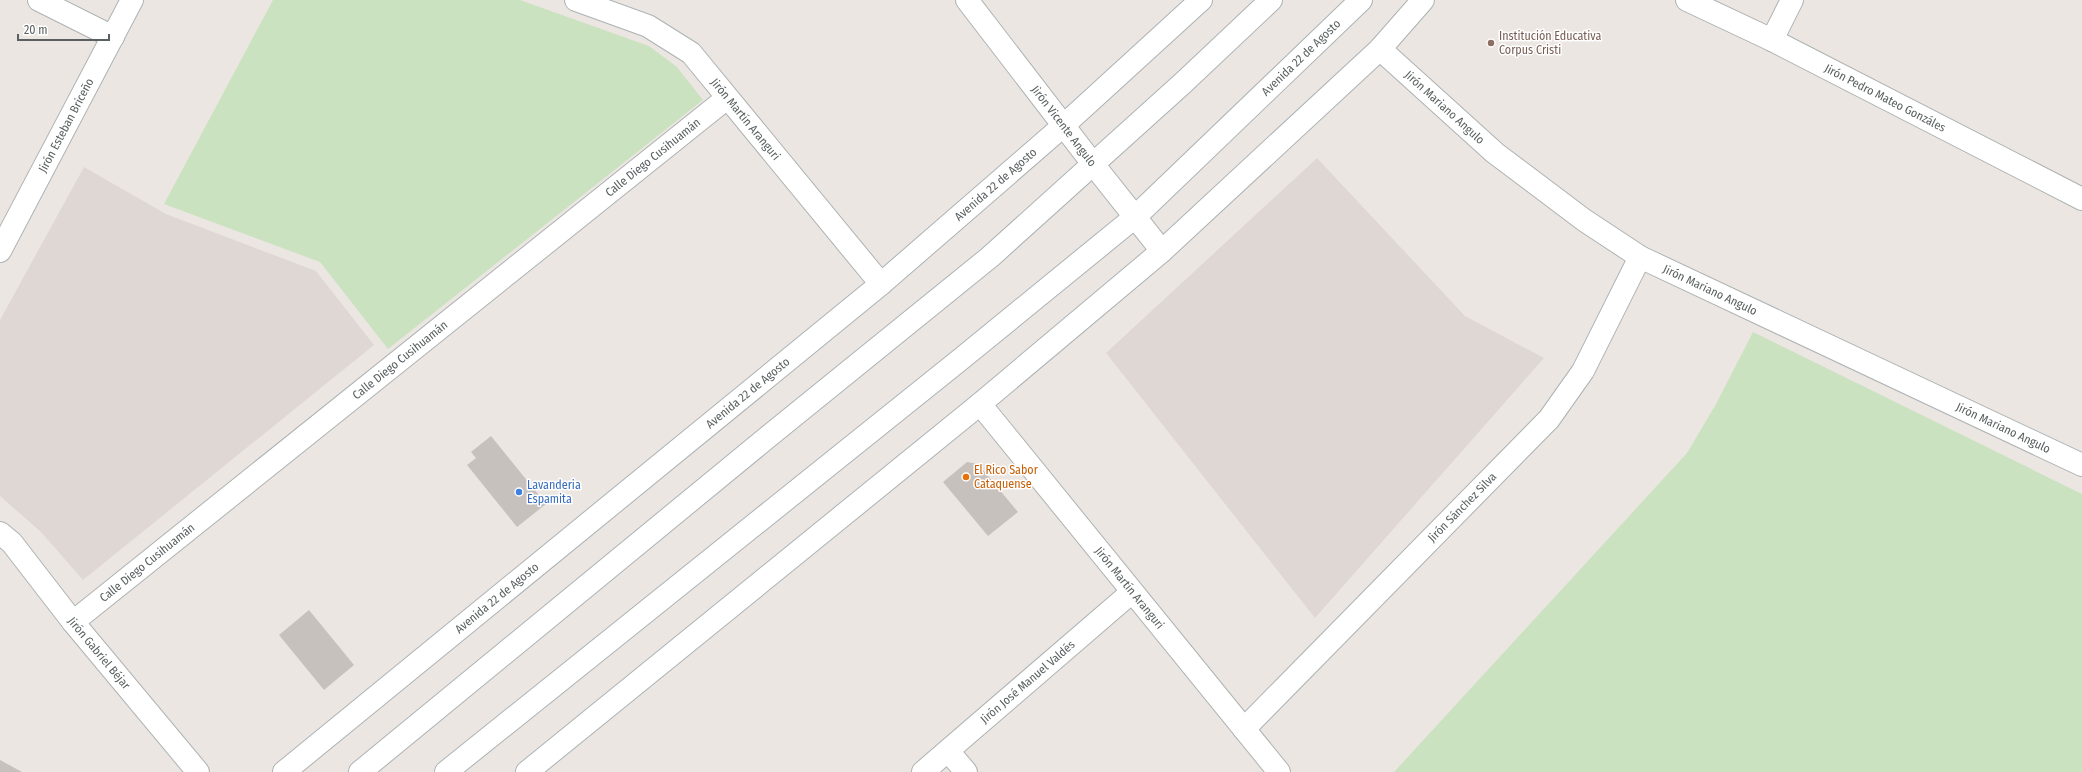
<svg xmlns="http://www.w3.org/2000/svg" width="2082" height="772" font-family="'Fira Sans Condensed',sans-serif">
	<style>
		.education { fill: #dfd7d3 }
		.green { fill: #cbe2c0 }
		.building { fill: #c7c1be }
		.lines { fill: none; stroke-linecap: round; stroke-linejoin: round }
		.street-casing { stroke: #adb2b3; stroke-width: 24 }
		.secondary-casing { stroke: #acb2b4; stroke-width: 24 }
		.street { stroke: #fff; stroke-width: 22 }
		.secondary { stroke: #fff; stroke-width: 22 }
		.education-dot { fill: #8d6e63; stroke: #fff; stroke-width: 1.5 }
		.food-dot { fill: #e8710a; stroke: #fff; stroke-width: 1.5 }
		.shop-dot { fill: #3f7fe0; stroke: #fff; stroke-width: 1.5 }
		.labels { text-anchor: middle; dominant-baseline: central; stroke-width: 3; stroke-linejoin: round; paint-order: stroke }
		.education-label { font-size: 12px; fill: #785e54; stroke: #fff; text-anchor: start }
		.street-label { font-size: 12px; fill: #5a6061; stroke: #fff }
		.food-label { font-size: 12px; fill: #c56008; stroke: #fff; text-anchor: start }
		.shop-label { font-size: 12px; fill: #366cbe; stroke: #fff; text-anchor: start }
	</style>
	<rect width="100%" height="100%" fill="#ece6e2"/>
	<path class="education" d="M1317,158l148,158 79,42 -229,260 -209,-265z
		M84,167l82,47 150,57 58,74 -291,235 -42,-48 -41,-36v-176z"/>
	<path class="green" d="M273,0h247l129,46 28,21 26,33 -315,249 -68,-87 -156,-58z
		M1753,332l329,162v278h-688l293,-319 29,-49z"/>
	<path class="building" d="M491,436l55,68 -29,23 -50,-62 9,-7 -5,-6z
		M967,462l11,2 40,48 -30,24 -45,-54z
		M309,610l45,55 -30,25 -45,-55z
		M0,760l22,12h-22z"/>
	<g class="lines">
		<g class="street-casing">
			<g id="street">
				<path d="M39,0l74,37"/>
				<path id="s1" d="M576,0l72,26 43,27 190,231"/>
				<path id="s2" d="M967,0l126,164 69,87"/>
				<path id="s3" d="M1687,0l85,40 310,159"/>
				<path d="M1772,40l20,-40"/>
				<path id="s4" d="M1380,49l115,104 89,67 56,37 442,208"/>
				<path id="s5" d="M0,251l132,-251"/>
				<path id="s6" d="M980,404l299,368"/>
				<path id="s7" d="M0,533l12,10 61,79 125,150"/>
				<path id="s8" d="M73,622l654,-524"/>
				<path id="s9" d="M1244,729l305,-310 34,-48 57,-114"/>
				<path d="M949,752l17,20"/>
				<path id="s10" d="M923,772l209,-180"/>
			</g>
		</g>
		<g class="secondary-casing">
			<g id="secondary">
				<path id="s11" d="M284,772l597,-488 182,-158 138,-126"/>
				<path d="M360,772l409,-336 221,-179 193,-174 88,-83"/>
				<path id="s12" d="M446,772l515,-413 174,-142 226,-217"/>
				<path d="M527,772l453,-368 182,-153 218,-202 43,-49"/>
			</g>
		</g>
		<use href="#street" class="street"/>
		<use href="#secondary" class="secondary"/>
	</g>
	<circle class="education-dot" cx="1491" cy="43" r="4"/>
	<circle class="food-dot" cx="966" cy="477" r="4"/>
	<circle class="shop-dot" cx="519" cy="492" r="4"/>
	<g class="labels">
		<g class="education-label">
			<text x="1499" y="36">Institución Educativa<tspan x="1499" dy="14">Corpus Cristi</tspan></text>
		</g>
		<g class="street-label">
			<text stroke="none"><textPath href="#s12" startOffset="1115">Avenida 22 de Agosto</textPath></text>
			<text stroke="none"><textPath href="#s3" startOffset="221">Jirón Pedro Mateo Gonzáles</textPath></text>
			<text stroke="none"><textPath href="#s4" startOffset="87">Jirón Mariano Angulo</textPath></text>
			<text stroke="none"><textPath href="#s1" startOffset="213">Jirón Martín Aranguri</textPath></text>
			<text stroke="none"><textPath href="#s5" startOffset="142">Jirón Esteban Briceño</textPath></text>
			<text stroke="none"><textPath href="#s2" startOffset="159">Jirón Vicente Angulo</textPath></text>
			<text stroke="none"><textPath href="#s8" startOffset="743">Calle Diego Cusihuamán</textPath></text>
			<text stroke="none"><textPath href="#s11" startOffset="923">Avenida 22 de Agosto</textPath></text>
			<text stroke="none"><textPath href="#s4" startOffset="411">Jirón Mariano Angulo</textPath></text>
			<text stroke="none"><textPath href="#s8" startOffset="419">Calle Diego Cusihuamán</textPath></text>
			<text stroke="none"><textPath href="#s11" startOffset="599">Avenida 22 de Agosto</textPath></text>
			<text stroke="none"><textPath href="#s4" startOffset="735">Jirón Mariano Angulo</textPath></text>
			<text stroke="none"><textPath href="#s9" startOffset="311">Jirón Sánchez Silva</textPath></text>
			<text stroke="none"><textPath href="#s8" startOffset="95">Calle Diego Cusihuamán</textPath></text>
			<text stroke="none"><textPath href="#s6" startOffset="237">Jirón Martín Aranguri</textPath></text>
			<text stroke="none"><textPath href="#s11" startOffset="275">Avenida 22 de Agosto</textPath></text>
			<text stroke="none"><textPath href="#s7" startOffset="156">Jirón Gabriel Béjar</textPath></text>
			<text stroke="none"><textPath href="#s10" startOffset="138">Jirón José Manuel Valdés</textPath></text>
		</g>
		<g class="food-label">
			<text x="974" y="470">El Rico Sabor<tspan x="974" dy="14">Cataquense</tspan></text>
		</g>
		<g class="shop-label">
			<text x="527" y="485">Lavanderia<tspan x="527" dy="14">Espamita</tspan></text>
		</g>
	</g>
	<path d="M18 34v6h91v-6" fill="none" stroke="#5a6061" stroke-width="2"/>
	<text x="24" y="34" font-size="12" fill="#5a6061" stroke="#ffffff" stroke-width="3" paint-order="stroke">20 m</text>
</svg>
